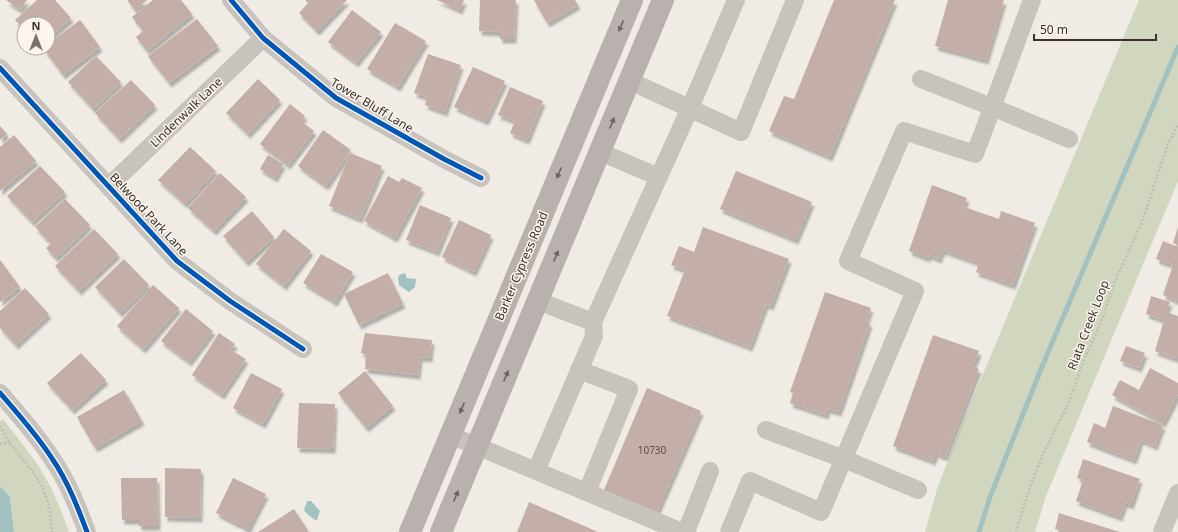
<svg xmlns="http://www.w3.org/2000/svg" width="1178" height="532" font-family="'Noto Sans',sans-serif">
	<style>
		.green { fill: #d1d6bf }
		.water { fill: #a1c2c1 }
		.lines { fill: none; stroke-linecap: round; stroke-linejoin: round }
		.stream { stroke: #a1c2c1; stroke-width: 5 }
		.building { fill: #c3afa7; filter: url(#shadow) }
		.path { stroke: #c2bbb6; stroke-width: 2.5; stroke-dasharray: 2 2; stroke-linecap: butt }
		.minor { stroke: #c9c3be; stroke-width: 18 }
		.major { stroke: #b8b1ad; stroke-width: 22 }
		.cycleway-casing { stroke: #fbf5ee; stroke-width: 8 }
		.cycleway { stroke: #0057b8; stroke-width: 5 }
		.oneway { fill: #6d645f }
		.labels { text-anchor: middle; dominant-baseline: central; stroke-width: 3; stroke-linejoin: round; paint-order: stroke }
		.number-label { font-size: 10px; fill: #5d504a }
		.street-label { font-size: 12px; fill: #3b302b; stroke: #fbf5ee }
	</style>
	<defs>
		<filter id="shadow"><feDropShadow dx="2.5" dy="4.5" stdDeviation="1" flood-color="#0004"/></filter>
	</defs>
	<rect width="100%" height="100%" fill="#f0ebe5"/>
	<path class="green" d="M1139,0h39v181l-132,315 -11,36h-110l12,-43 27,-69z
		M3,419c17,22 36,44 48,69 7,15 13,29 18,44h-55l-4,-35 -10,-11v-65z"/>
	<path class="water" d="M405,273l2,5 9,1 -1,8 -6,5 -10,-7 -1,-7 1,-3z
		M0,486l10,11 4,35h-14z
		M307,501h4l9,10 -3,9h-2c-3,-3 -8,-5 -11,-10z"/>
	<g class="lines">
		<path class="stream" d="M979,532l11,-35 51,-128 137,-322"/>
	</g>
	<path class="building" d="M6,0h21l-7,10z
		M37,0h18l16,18 -23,21v-15h-24v5l-9,-9z
		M127,0h20l-12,10z
		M153,0h28l11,14 -45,37 -11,-14 7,-6 -11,-14z
		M305,0h42l-30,31 -18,-18 9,-10z
		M437,0h27l-4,10z
		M480,0h36l-2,39h-14v-7l-21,-1z
		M534,0h41l3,5 -31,18z
		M834,0h61l-65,157 -61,-26 15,-35 10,3z
		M948,0h56l-18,60 -51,-14z
		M352,10l29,22 -25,31 -28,-21z
		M197,19l21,27 -49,37 -21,-27z
		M80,20l20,27 -37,28 -20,-27h5v-4z
		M395,23l31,18 -28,46 -31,-18z
		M428,54l33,11 -16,47 -20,-7 2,-8 -13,-4z
		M96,56l25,26 -28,27 -25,-27z
		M473,67l32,14 -19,40 -32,-14z
		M258,79l22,21 -32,34 -22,-21z
		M131,80l24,25 -36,34 -24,-26z
		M510,87l33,14 -16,39 -17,-7 5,-12 -17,-6z
		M290,104l15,12 -4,5 13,10 -26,34 -28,-21z
		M0,126l7,8 -7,6z
		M323,130l28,20 -25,36 -28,-20z
		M14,135l22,26 -36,30v-44z
		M190,147l26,24 -31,33 -27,-24z
		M350,153l32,13 -22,53 -31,-13z
		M268,155l15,9 -8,14 -15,-9z
		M40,166l25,26 -33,30 -25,-26z
		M736,171l76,31 -16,38 -76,-31z
		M220,173l26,24 -32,34 -26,-23z
		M388,176l11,6 3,-4 20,10 -27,50 -31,-17z
		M932,185l35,13 -3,9 35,12 2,-8 34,12 -22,62 -37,-13 3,-9 -36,-13 -4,9 -10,-4 -1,3 -19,-7z
		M65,199l25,26 -34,33 -10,-10 5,-4 -16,-17z
		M420,205l31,13 -14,34 -31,-12z
		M252,211l22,26 -28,25 -23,-26z
		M459,220l32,15 -17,37 -32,-15z
		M703,227l86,32 -18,47 -5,-2 -16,43 -83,-31 18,-46 -14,-5 8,-19 15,6z
		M1178,227v18l-5,-2z
		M94,229l24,25 -39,37 -24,-25z
		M284,229l27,22 -27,35 -28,-22z
		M1163,241l15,6v54l-15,-6 10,-30 -17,-6z
		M321,254l32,18 -18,30 -32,-19z
		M124,259l25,26 -29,28 -25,-26z
		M0,260l20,27 -20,15z
		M388,273l15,31 -44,21 -15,-31z
		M153,285l26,23 -36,41 -26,-23z
		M25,288l24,26 -33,31 -16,-17v-17z
		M825,292l46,16 -5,13 4,2 -31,89 -11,-3 -2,6 -36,-12 3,-10 -3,-1z
		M1151,296l19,6 -4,10 12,4v43l-23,-8 9,-31 -18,-6z
		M186,309l27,22 -24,31 -28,-21z
		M219,333l16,11 -4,6 15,9 -24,36 -30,-20z
		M365,333l67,7 -2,18 -10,-1 -2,18 -53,-6 1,-15 -5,-1z
		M933,335l46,16 -6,16 6,2 -34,88 -9,-4 -3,8 -40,-15z
		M1126,346l19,7 -6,15 -19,-7z
		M81,353l25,27 -34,30 -25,-27z
		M1150,368l28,15v11l-15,29 -51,-28 8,-15 19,10z
		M365,371l28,35 -27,22 -28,-35z
		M251,373l31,16 -19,35 -30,-16z
		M647,388l54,23 -44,101 -53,-22z
		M124,390l18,31 -47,27 -18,-31z
		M299,403l36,1 -2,45 -36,-1z
		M1113,406l50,19 -8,21 -14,-6 -7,20 -47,-18 7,-19 11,5z
		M1083,459l57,20 -9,26 -6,-2 -5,14 -44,-16 7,-21 -6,-2z
		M165,468l36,1 -1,49 -35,-1z
		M121,478h36l1,48h-19v-6h-17z
		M233,478l33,16 -18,35 -32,-16z
		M529,502l69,30h-81z
		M294,509l15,23h-51z
		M1059,513l61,19h-61l1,-2 -5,-1z"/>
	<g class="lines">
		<path class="path" d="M0,426l9,16 24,30 10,16 7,21 2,23
			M0,444l9,-2
			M1016,532l11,-36 16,-42 25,-50 16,-44 16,-35 15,-44 27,-59 26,-78 10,-20"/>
		<path class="minor" d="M231,0l32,38 73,60 108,61 37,19
			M0,68l177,193 53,40 73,48
			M921,79l71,28 77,32
			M630,81l111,51 54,-132
			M600,152l59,25
			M109,186l154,-148
			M538,301l55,21 97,-214 46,-108
			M579,370l50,19 -42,103
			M0,393c19,22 38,43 53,67 15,22 25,48 34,72
			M766,430l78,29 74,31
			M450,435l232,97
			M536,471l58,-135 -1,-14
			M686,532l24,-61
			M729,532l21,-51 71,31 94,-221 -67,-30 56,-130 71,23 57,-154
			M1162,532l16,-39"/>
		<path class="major" d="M410,532l222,-532
			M441,532l222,-532"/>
		<g class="cycleway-casing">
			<path id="cycleway" d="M231,0l32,38 73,60 108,61 37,19
				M0,68l177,193 53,40 73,48
				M0,393c19,22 38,43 53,67 15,22 25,48 34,72"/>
		</g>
		<use href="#cycleway" class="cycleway"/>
	</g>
	<defs><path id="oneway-solid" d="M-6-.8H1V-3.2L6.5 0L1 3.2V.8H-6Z"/></defs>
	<g class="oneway">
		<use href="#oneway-solid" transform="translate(621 26) rotate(113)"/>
		<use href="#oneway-solid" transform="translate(612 123) rotate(-67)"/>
		<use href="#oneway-solid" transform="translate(559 173) rotate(113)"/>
		<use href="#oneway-solid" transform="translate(556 256) rotate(-67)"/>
		<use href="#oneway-solid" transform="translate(506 376) rotate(-67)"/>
		<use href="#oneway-solid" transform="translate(462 408) rotate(113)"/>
		<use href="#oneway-solid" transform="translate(456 496) rotate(-67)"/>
	</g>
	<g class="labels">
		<g class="number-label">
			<text x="652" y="450">10730</text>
		</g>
		<g class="street-label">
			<text transform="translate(372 105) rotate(31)">Tower Bluff Lane</text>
			<text transform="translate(186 112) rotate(-44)">Lindenwalk Lane</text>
			<text transform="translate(149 214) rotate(47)">Belwood Park Lane</text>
			<text transform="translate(521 266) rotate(-67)">Barker Cypress Road</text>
			<text transform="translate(1088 325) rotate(-69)">Riata Creek Loop</text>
		</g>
	</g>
	<g transform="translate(36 36)"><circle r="19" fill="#fbf5ee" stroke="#aea6a0"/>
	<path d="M0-3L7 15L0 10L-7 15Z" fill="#7a716c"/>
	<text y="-6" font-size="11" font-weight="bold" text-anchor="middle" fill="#3b302b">N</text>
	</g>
	<path d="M1034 34v6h122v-6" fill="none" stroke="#3b302b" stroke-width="2"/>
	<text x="1040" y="34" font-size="12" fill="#3b302b" stroke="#fbf5ee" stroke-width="3" paint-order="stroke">50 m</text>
</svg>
